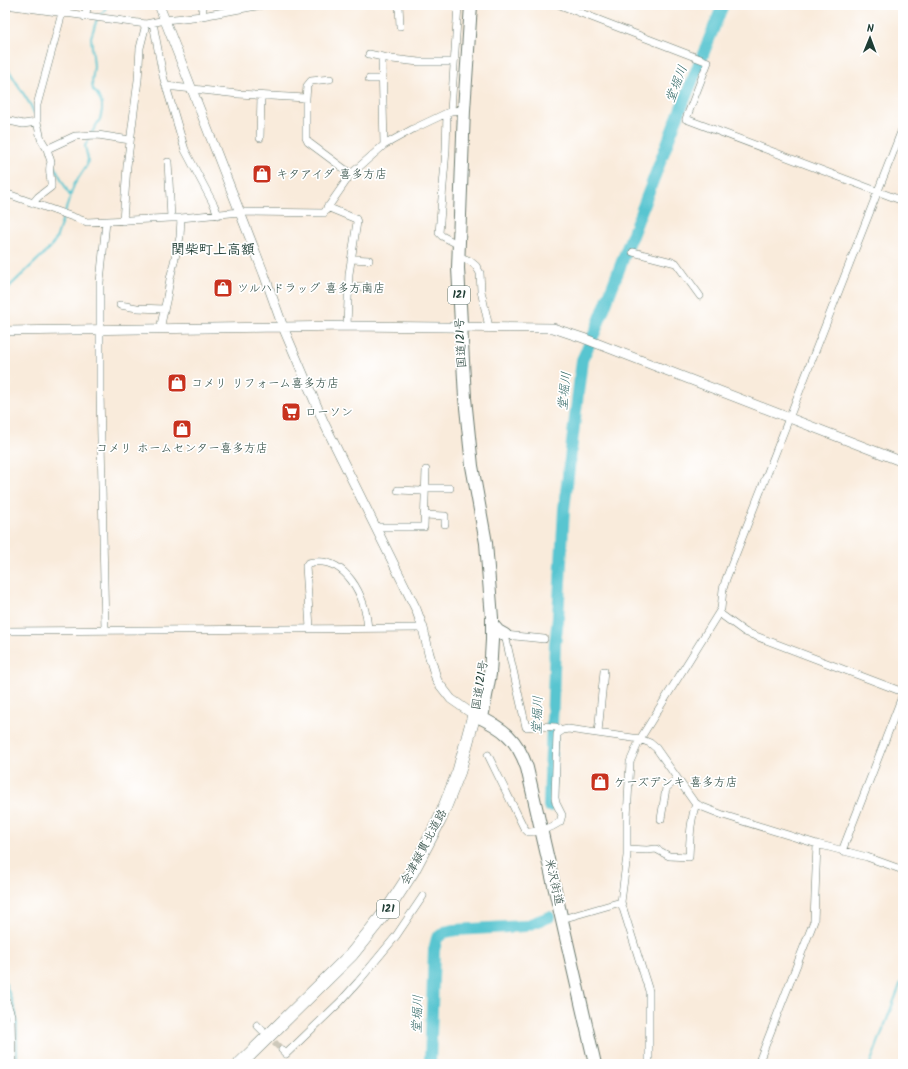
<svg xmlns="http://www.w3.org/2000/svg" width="908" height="1069" font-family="Kalam,'Klee One',sans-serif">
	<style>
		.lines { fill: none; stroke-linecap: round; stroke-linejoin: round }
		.stream { stroke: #59c5d0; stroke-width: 2 }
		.river { stroke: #59c5d0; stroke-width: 12 }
		.minor-tunnel { stroke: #cdc8ba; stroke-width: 7; stroke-dasharray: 7 3.5; stroke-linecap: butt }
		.minor-casing { stroke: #6b7a6e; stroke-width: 8 }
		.tertiary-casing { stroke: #6b7a6e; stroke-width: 10 }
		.trunk-casing { stroke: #6b7a6e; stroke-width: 14 }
		.motorway-casing { stroke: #6b7a6e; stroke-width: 14 }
		.minor { stroke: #fff; stroke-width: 7 }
		.tertiary { stroke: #fff; stroke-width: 9 }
		.trunk { stroke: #fff; stroke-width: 12 }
		.motorway { stroke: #fff; stroke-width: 13 }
		.labels { text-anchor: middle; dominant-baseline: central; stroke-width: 3.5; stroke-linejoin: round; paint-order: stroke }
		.shield { fill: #fff; stroke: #627771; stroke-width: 1 }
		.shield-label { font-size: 11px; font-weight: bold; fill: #1f3d34 }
		.poi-label { font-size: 12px; fill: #1f3d34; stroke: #fff; text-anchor: start }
		.street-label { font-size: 12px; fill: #1f3d34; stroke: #fff }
		.water-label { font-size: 13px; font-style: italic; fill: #306663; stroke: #fff }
		.quarter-label { font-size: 14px; font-weight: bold; fill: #1f3d34; stroke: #fff }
	</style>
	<rect width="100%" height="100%" fill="#fff"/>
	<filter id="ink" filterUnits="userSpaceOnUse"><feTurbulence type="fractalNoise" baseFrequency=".025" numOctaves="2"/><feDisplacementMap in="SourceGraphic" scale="8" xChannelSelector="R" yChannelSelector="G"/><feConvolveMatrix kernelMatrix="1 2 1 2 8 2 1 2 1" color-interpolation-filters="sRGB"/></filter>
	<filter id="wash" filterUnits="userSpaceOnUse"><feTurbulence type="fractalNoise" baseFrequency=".012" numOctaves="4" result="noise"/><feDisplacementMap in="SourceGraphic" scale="16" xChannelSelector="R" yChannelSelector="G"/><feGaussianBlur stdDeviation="0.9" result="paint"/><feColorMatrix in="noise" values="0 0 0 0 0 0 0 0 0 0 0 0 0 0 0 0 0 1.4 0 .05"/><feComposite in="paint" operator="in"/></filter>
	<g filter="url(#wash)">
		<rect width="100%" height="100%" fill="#f9ebdb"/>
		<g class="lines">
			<path class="stream" d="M100,16l4,-5 3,-6
				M5,17v6
				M5,64l26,42 3,7
				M91,134l9,-15 2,-9v-6l-5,-10 -4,-4 -1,-7 2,-17 -3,-29 6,-18
				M53,163l17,33
				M5,293l6,-8 39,-37 6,-9 18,-54 13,-20 1,-6 -3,-13 4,-8
				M5,982l11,31 1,13v38
				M870,1064l33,-87"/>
			<path class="river" d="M549,806l6,-162 3,-26 6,-109 18,-149 13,-28 80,-209 48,-118
				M430,1064l4,-114 3,-12 8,-6 10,-2 70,-4 24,-9"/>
		</g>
	</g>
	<g filter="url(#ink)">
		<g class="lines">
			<path class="minor-tunnel" d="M267,1035l15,15"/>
			<g class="minor-casing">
				<path id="minor" d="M6,5l140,19 19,-4 37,-4 60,-11
					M399,5l1,21
					M560,5l148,57 -22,57 217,82
					M202,16l1,-11
					M85,17l3,-12
					M153,23l10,53 22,74 29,55 4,10
					M369,54l23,5 27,3h35
					M382,61l2,84
					M369,79h13
					M166,86l72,8 68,4v40l2,4 43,32
					M306,98l1,-12 4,-5 19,-2
					M451,111l7,-106
					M447,113l-1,37 -7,83 3,3 17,9
					M5,120l18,4 14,-2
					M260,138l1,-42
					M47,149l28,-13 23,-1 32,5
					M168,162l3,56
					M5,193l82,29 84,-4h10l59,-6 84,1 27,-39 33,-29 29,-16 38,-18 13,-1
					M33,203l5,-6 13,-10c1,-9 -4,-17 0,-25l-4,-13 -6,-10 -4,-17v-17l25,-92
					M327,207l29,12 1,3 -8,52 -2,52
					M123,221l4,-55 11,-86 2,-32 6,-24
					M633,252l43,11 24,33
					M458,256l12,5 6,5 4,7 1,18 8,36
					M351,259l18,1
					M348,286l20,1
					M120,305l17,3 27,1
					M160,329l7,-32 3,-18 10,-42 1,-19
					M398,490l23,1 4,-3h25
					M424,515l21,1v8
					M375,527h49l2,-57
					M719,613l26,19 158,60
					M310,628l-4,-62 2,-3c38,-9 58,34 60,65
					M105,630l-5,-238v-110l6,-60
					M5,631l418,-3
					M544,639l-39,-4 21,92 10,-1 20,1 5,4
					M598,733l6,-62
					M488,755l36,73 4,4c11,0 23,-4 32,-10l2,-7 -6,-12 -1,-5 2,-64 6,-4 5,-1 72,10 10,4 6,5 38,54 6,4 23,9 94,29 50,13 36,13
					M661,819l5,-31 11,-9
					M627,849l20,1 9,-1 13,7 20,1c1,-18 1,-36 7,-54
					M842,851l61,-157
					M562,919l59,-17
					M5,998l6,17 1,49
					M257,1025l5,5
					M282,1050l4,4 54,-52 18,-20 38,-46 27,-40
					M649,1064v-73l-28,-89 6,-46v-38l3,-56 10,-23 81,-130 2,-20 3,-10 177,-452
					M758,1064l56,-143 3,-77"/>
			</g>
			<g class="tertiary-casing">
				<path id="tertiary" d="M159,5l105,269 19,53 41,96 92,186 7,19 6,26 8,27 14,18 23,16
					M5,331l342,-5 206,2 30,10 320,124"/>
			</g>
			<g class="trunk-casing">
				<path id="trunk" d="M471,5l-7,105 -6,158 7,130 7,68 14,77 6,75v22l-2,34 -8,44
					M492,624l6,7 7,4
					M475,715c28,13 42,23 52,53l68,296"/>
			</g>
			<g class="motorway-casing">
				<path id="motorway" d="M240,1064l112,-110 36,-45 24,-37 28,-53 19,-48 15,-56"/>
			</g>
			<use href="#minor" class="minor"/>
			<use href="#tertiary" class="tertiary"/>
			<use href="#trunk" class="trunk"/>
			<use href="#motorway" class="motorway"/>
		</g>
	</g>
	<defs>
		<g id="shop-square" transform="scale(1)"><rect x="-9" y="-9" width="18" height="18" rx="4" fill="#c8321e" stroke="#fff"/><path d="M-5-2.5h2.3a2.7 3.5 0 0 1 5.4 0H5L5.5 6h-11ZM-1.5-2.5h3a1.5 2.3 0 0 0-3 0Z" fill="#fff"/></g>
		<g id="supermarket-square" transform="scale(1)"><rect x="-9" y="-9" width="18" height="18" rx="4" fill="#c8321e" stroke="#fff"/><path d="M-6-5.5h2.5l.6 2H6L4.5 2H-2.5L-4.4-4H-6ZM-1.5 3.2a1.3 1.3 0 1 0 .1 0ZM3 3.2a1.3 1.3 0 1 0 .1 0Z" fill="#fff"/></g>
	</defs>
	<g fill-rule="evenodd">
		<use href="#shop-square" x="262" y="174"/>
		<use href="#shop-square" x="223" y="288"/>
		<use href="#shop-square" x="177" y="383"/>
		<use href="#supermarket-square" x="291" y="412"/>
		<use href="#shop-square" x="182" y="429"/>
		<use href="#shop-square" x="600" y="782"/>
	</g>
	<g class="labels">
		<g class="shield">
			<rect x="448" y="286" width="22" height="18" rx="3"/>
			<rect x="377" y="900" width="22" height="18" rx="3"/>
		</g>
		<g class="shield-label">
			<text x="459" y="295">121</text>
			<text x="388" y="909">121</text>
		</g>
		<g class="poi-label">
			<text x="276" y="174">キタアイダ 喜多方店</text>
			<text x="237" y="288">ツルハドラッグ 喜多方南店</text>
			<text x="191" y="383">コメリ リフォーム喜多方店</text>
			<text x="305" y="412">ローソン</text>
			<text x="182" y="448" text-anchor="middle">コメリ ホームセンター喜多方店</text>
			<text x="614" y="782">ケーズデンキ 喜多方店</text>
		</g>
		<g class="street-label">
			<text transform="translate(461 343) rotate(-93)">国道121号</text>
			<text transform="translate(480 685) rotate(-81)">国道121号</text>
			<text transform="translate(424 847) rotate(-62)">会津縦貫北道路</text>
			<text transform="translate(554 882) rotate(77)">米沢街道</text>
		</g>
		<g class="water-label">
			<text transform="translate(677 84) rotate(-69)">堂堀川</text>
			<text transform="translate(565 391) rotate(-84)">堂堀川</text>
			<text transform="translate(538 715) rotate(-88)">堂堀川</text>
			<text transform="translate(418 1014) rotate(-88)">堂堀川</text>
		</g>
		<g class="quarter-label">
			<text x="213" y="250">関柴町上高額</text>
		</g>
	</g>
	<rect width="908" height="1069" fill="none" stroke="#fff" stroke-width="20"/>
	<g transform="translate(870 38) rotate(1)" stroke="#ffffff" stroke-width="3" paint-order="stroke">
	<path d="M0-3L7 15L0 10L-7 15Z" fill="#1f3d34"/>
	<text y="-6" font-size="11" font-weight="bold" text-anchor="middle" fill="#1f3d34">N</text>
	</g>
</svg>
